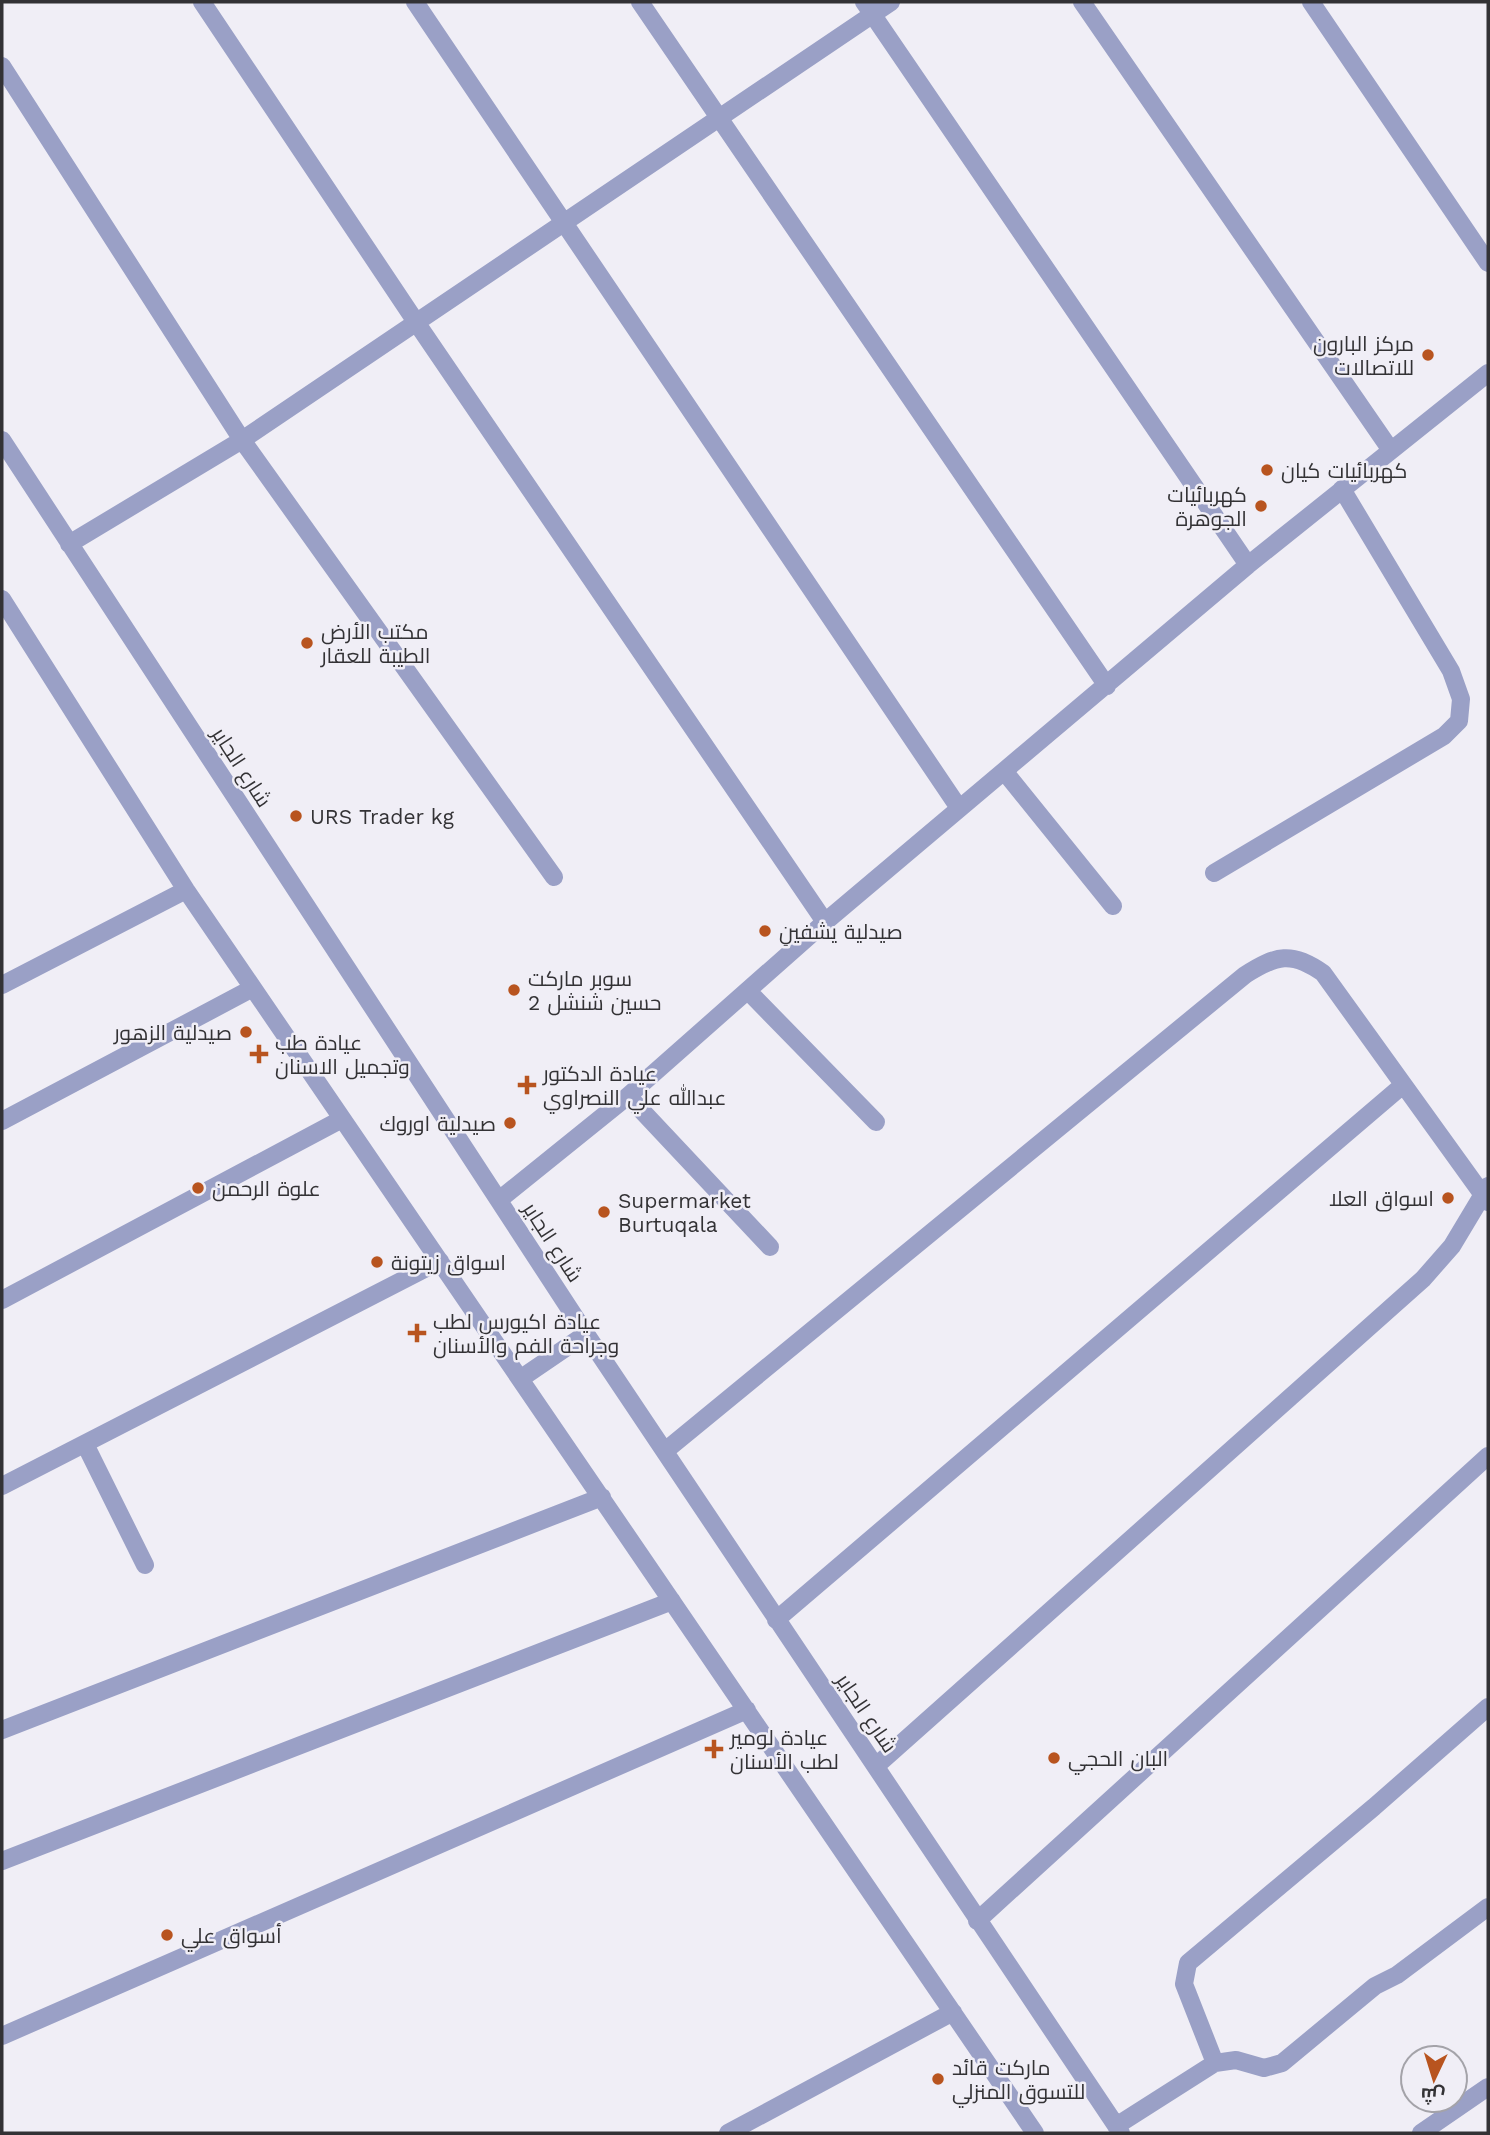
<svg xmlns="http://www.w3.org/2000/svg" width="1490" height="2135" font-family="'Work Sans',Cairo,sans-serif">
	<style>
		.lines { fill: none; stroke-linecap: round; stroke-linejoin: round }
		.minor { stroke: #9aa0c6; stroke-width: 18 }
		.poi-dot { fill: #b8541f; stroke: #f0eef6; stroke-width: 2.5 }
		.labels { text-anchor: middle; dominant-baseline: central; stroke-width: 5; stroke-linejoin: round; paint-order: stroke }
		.poi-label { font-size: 21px; fill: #333235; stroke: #f0eef6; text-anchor: start }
		.street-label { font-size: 21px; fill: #333235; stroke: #f0eef6 }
	</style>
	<rect width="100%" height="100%" fill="#f0eef6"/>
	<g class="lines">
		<path class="minor" d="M202,2l214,320 409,600
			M415,2l544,806
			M640,2l467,684
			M864,2l384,563
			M1082,2l308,447
			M1311,2l177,261
			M2,66l240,374 312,437
			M2,440l584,894 535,799
			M69,544l173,-104 649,-438
			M2,599l184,291 849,1243
			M1004,771l109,135
			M1214,873l230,-137 15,-15 2,-22 -10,-28 -109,-182
			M2,985l184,-95
			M748,991l128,131
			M628,1096l142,151
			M2,1121l251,-133
			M499,1200l129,-104 197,-174 423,-357 240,-192
			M2,1300l340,-181
			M520,1379l66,-45
			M85,1444l60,121
			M665,1451l580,-476c31,-20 47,-24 78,-2l165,229
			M2,1486l438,-225
			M776,1620l627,-535
			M2,1730l600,-233
			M876,1766l547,-487 29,-33 36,-60
			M2,1861l670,-260
			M977,1921l511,-465
			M2,2036l745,-326
			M1215,2063l-31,-79 4,-21 186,-156 114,-100
			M1116,2126l99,-63 21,-3 28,8 18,-5 93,-77 22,-11 91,-68
			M728,2133l225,-121
			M1421,2133l67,-46"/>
	</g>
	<g class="poi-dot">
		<circle cx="1428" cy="355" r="7"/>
		<circle cx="1267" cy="470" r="7"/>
		<circle cx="1261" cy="506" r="7"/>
		<circle cx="307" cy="643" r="7"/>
		<circle cx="296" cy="816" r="7"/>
		<circle cx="765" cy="931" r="7"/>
		<circle cx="514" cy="990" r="7"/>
		<circle cx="246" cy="1032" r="7"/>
		<path d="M255.5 1043.5h7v7h7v7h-7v7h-7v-7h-7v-7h7z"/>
		<path d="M523.5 1074.5h7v7h7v7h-7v7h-7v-7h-7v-7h7z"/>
		<circle cx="510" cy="1123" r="7"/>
		<circle cx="198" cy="1188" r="7"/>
		<circle cx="1448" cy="1198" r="7"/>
		<circle cx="604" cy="1212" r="7"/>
		<circle cx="377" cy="1262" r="7"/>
		<path d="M413.5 1322.5h7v7h7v7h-7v7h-7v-7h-7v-7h7z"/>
		<path d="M710.5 1738.5h7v7h7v7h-7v7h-7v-7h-7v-7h7z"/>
		<circle cx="1054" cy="1758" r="7"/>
		<circle cx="167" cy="1935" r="7"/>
		<circle cx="938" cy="2079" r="7"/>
	</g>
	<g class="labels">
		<g class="poi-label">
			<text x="1414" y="343" text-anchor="end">مركز البارون<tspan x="1414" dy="24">للاتصالات</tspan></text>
			<text x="1281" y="470">كهربائيات كيان</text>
			<text x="1247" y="494" text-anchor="end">كهربائيات<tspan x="1247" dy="24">الجوهرة</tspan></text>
			<text x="321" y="631">مكتب الأرض<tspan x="321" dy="24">الطيبة للعقار</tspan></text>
			<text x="310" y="816">URS Trader kg</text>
			<text x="779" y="931">صيدلية يشفينِ</text>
			<text x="528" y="978">سوبر ماركت<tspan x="528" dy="24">حسين شنشل 2</tspan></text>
			<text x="232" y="1032" text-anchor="end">صيدلية الزهور</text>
			<text x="275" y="1042">عيادة طب<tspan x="275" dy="24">وتجميل الاسنان</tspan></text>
			<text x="543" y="1073">عيادة الدكتور<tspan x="543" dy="24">عبدالله علي النصراوي</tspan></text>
			<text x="496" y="1123" text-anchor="end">صيدلية اوروك</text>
			<text x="212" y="1188">علوة الرحمن</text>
			<text x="1434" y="1198" text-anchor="end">اسواق العلا</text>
			<text x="618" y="1200">Supermarket<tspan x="618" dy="24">Burtuqala</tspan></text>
			<text x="391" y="1262">اسواق زيتونة</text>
			<text x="433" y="1321">عيادة اكيورس لطب<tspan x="433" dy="24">وجراحة الفم والأسنان</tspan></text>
			<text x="730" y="1737">عيادة لومير<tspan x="730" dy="24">لطب الأسنان</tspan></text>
			<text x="1068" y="1758">البان الحجي</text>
			<text x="181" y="1935">أسواق علي</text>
			<text x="952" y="2067">ماركت قائد<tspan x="952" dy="24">للتسوق المنزلي</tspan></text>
		</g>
		<g class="street-label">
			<text transform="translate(242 767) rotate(57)">شارع الجاير</text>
			<text transform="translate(553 1242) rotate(57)">شارع الجاير</text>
			<text transform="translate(867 1713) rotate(56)">شارع الجاير</text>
		</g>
	</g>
	<rect width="1490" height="2135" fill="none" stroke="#333235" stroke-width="7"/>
	<g transform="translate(1434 2079) rotate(184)"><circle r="33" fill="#f0eef6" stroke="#a4a3a9" stroke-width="2"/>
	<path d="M0-5L12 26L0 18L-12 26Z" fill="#b8541f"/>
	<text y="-10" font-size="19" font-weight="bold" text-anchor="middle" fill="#333235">ش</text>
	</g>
</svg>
